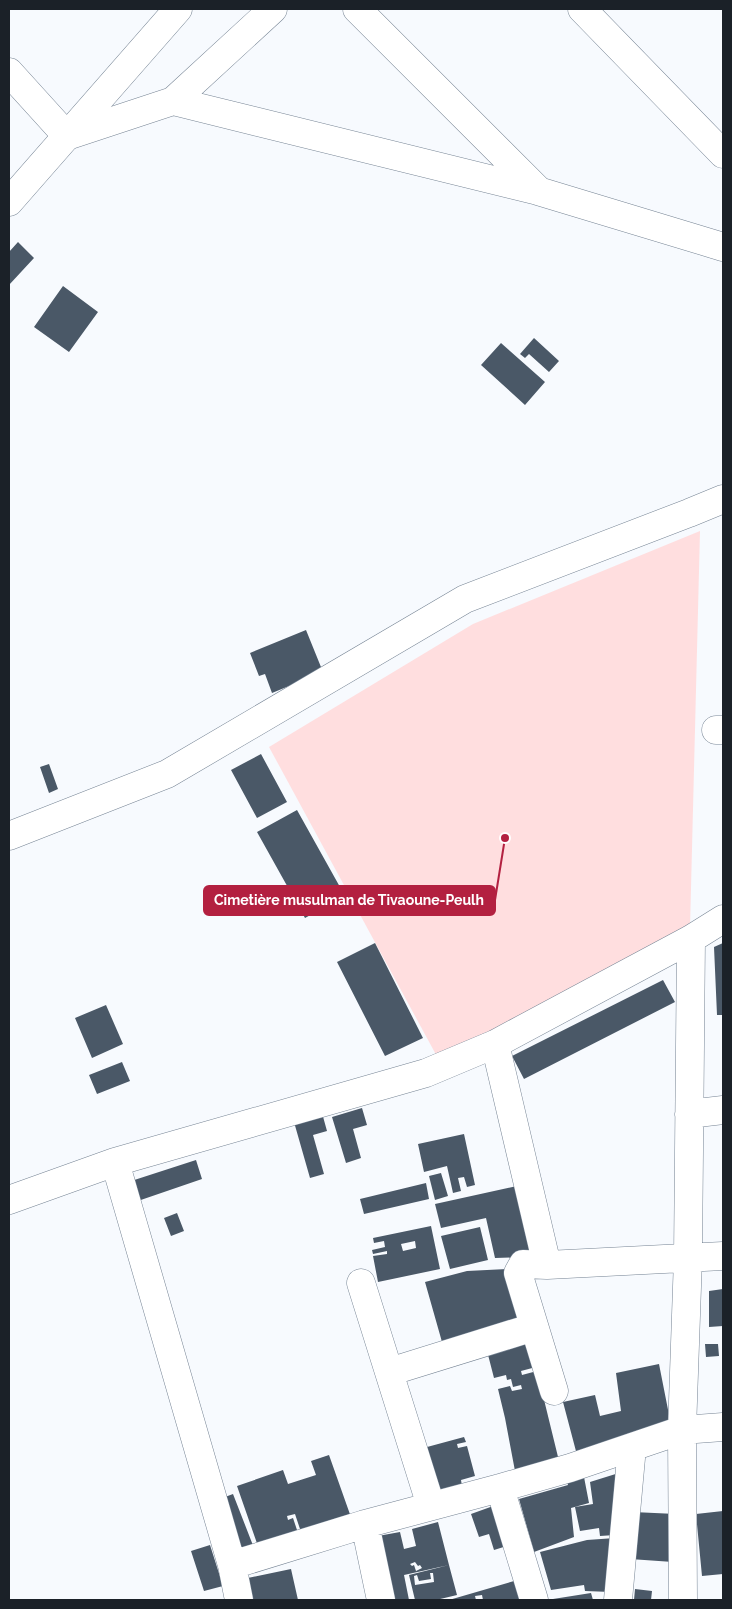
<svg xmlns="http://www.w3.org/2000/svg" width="732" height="1609" font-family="Raleway,sans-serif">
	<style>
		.green { fill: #ffdedf }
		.building { fill: #4a5867; fill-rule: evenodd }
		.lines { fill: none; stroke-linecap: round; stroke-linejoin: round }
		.minor-casing { stroke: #768494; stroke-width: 29 }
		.tertiary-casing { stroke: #768494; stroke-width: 29 }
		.minor { stroke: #fff; stroke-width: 28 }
		.tertiary { stroke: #fff; stroke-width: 28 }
		.leader { fill: none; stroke: #b32040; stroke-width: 2 }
		.callout-dot { fill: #b32040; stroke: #fff; stroke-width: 2 }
		.callout { fill: #b32040; stroke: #b32040; stroke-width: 2 }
		.callout-label { font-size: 14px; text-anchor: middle; font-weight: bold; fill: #fff }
	</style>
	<rect width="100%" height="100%" fill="#f7fafe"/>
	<path class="green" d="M700,531l-10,397 -250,134 -171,-315 204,-123z"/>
	<path class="building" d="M18,242l16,16 -25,27v-33z
		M63,286l35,26 -29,40 -35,-25z
		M534,338l25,23 -10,11 -20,-18 -4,4 -5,-4z
		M501,343l44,39 -20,23 -44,-40z
		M306,630l17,42 -51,21 -7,-19 -6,2 -9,-23z
		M261,754l26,48 -30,16 -26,-48z
		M49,764l9,25 -9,4 -9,-26z
		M297,810l48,86 -40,22 -48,-86z
		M375,943l48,95 -38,18 -48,-94z
		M723,943v72h-6l-3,-68z
		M663,980l12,22 -151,77 -12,-23z
		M106,1005l17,39 -31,14 -17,-40z
		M122,1062l8,19 -33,13 -8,-19z
		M362,1108l5,17 -14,4 8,29 -15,5 -14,-46z
		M322,1113l5,18 -14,4 11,39 -14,4 -16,-56z
		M464,1134l11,51 -8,2 -3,-10 -6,1 3,13 -8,2 -6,-27 -23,6 -6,-28z
		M196,1160l6,19 -70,24 -7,-20z
		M441,1173l7,23 -13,4 -6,-24z
		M426,1183l3,16 -65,15 -4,-15z
		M517,1186l17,71 -39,1 -9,-40 -45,10 -6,-24z
		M177,1213l7,18 -13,5 -7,-18z
		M431,1226l9,43 -62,13 -5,-26 14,-2v-3l-14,3 -1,-4 13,-3 -1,-6 -10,2 -1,-5zM415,1241l1,7 -13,3 -2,-7z
		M480,1227l8,33 -38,9 -9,-33z
		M507,1269l16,50 -81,23 -17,-60 42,-11z
		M723,1289v37l-14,1v-36z
		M528,1337l8,30 -15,4 1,4 15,-4 22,90 -44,10 -10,-53 -7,-29 12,-3 2,5 10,-2 -1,-4 -8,2 -2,-8 -4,1 -1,-5 -12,3 -8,-31z
		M705,1344h13l1,12 -13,1z
		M659,1364l13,66 -95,25 -14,-53 32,-7 5,21 21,-5 -5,-38z
		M464,1437l2,5 -9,2 1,4 9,-2 8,30 -14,4 1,6 -34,8 -12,-44z
		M329,1455l23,65 -92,32 -23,-66 46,-16 5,14 28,-9 -5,-14zM295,1514l6,18 -3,1 -5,-15 -5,2 -1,-4z
		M622,1472l-7,63 -15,1 -1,-8 -19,3 -5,-24 18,-3 -3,-22z
		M584,1477l5,26 -18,5 3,29 -40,15 -15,-53 49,-14 -1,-3z
		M233,1494l21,54 -16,6 -21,-54z
		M496,1505l14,40 -16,5 -5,-16 -10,3 -8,-23z
		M723,1511v63l-21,2 -6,-62z
		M633,1512l43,2 -3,48 -43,-3z
		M438,1522l11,43 -45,10 5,25h-16l-15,-64 22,-4 4,17 12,-3 -4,-17zM415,1562l3,4 2,-1 2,3 -6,3 -2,-6 -2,1 -2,-2z
		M615,1538l-4,54 -26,-1 -1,-6 -33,5 -11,-38 47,-12z
		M210,1545l13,41 -19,5 -13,-40z
		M449,1565l8,30 -21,5h-21l-6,-25zM430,1573h3l1,9 -19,3 -1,-9 3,-1 2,6 12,-2z
		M291,1569l7,31h-51l-4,-21z
		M521,1579l6,21h-44l-1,-5 -7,1 1,4h-27z
		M635,1589l17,2 -1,9h-17z
		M591,1593l2,7h-40v-1z"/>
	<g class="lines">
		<g class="minor-casing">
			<path id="minor" d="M357,9l181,181
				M582,9l141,145
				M9,72l58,64 106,-35 100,-92
				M173,101l365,90 185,56
				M716,730h7
				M9,836l158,-62 298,-175 224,-86 34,-14
				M495,1044l52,221
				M689,1114l34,-4
				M115,1162l117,403 7,35
				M9,1200l106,-38 311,-89 69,-29 196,-105 32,-20
				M361,1283l70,223
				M389,1372l145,-45
				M554,1391l-36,-118 5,-9 24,1 176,-9
				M500,1488l34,112
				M365,1524l16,76
				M232,1565l133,-41 135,-36 70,-20 112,-38 41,-3
				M618,1600l14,-153
				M683,1600l-1,-170 6,-172 3,-319"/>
		</g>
		<g class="tertiary-casing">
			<path id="tertiary" d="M9,202l169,-193"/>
		</g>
		<use href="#minor" class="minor"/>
		<use href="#tertiary" class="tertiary"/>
	</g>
	<path class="leader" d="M505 838L495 900"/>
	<circle class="callout-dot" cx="505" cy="838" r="5"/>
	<rect class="callout" x="204" y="886" width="291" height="29" rx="5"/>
	<g class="callout-label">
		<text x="349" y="905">Cimetière musulman de Tivaoune-Peulh</text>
	</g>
	<rect width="732" height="1609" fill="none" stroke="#1b2128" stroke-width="20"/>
</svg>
